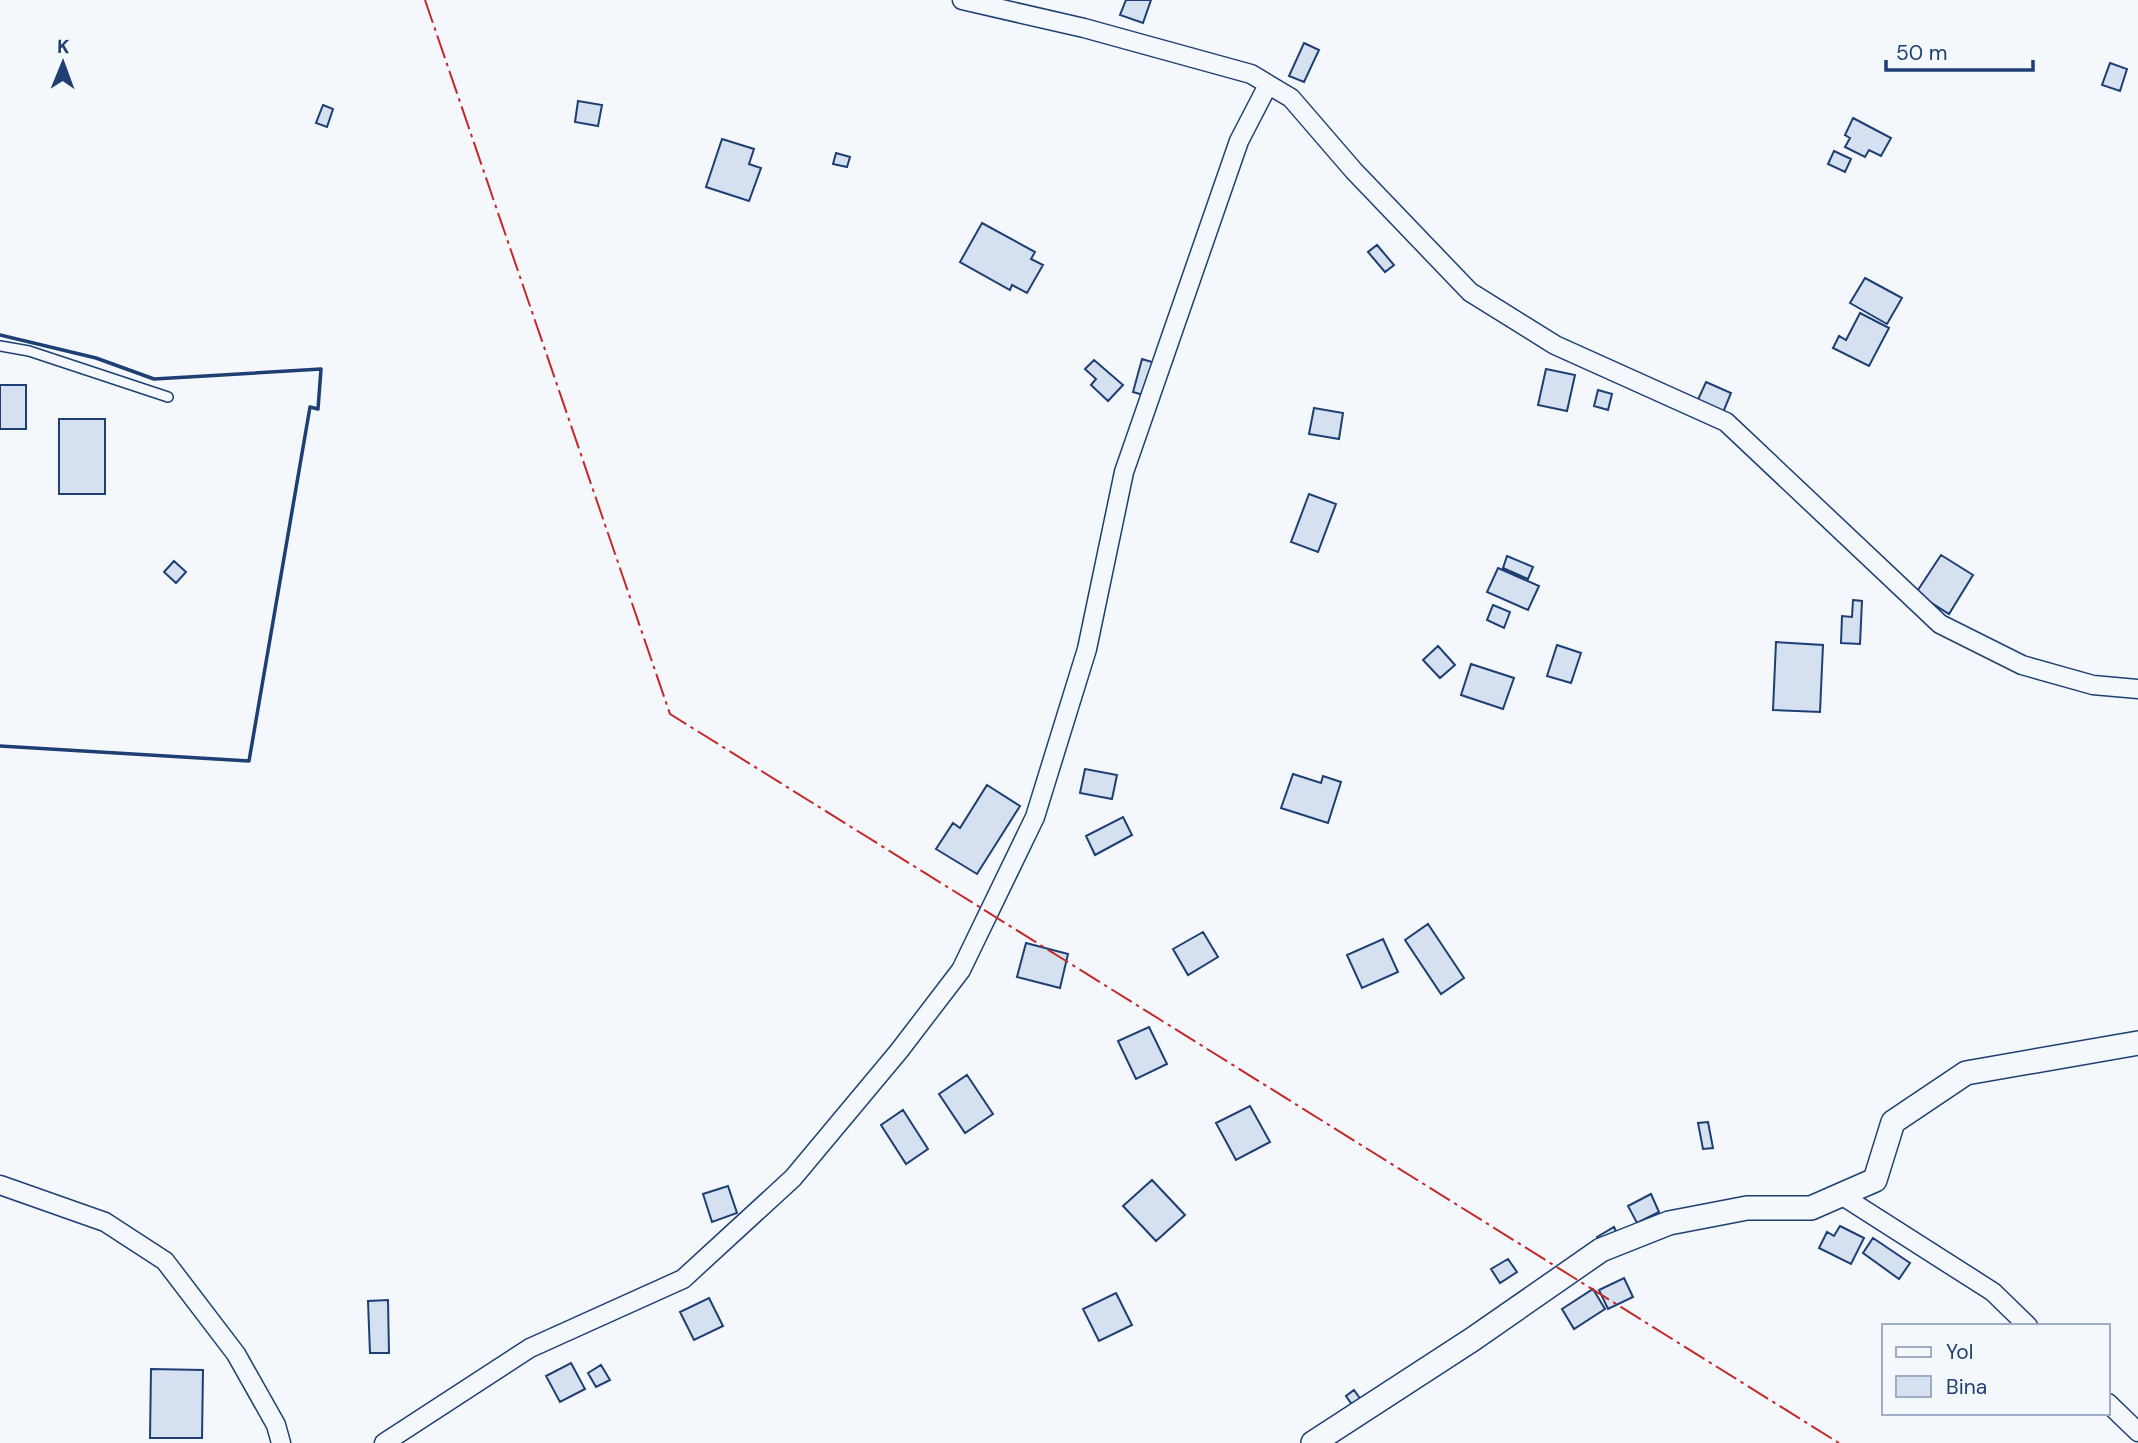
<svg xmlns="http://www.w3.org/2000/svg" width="2138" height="1443" font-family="'DM Sans',sans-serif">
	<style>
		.building { fill: #d5e0f0; stroke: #1d3f73; stroke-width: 2 }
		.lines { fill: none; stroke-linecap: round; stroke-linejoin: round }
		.service-casing { stroke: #1d3f73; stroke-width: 12 }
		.minor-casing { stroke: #1d3f73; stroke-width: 21 }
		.tertiary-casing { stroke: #1d3f73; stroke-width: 26 }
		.service { stroke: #f4f7fb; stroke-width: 9 }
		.minor { stroke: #f4f7fb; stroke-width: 18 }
		.tertiary { stroke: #f4f7fb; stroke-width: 23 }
		.wall { stroke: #1d3f73; stroke-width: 3.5 }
		.power { stroke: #c62828; stroke-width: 2; stroke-dasharray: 24 5 3.5 5; stroke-linecap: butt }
	</style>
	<rect width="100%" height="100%" fill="#f4f7fb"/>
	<path class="building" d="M1126,0h25l-8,23 -23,-8z
		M1304,43l15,7 -15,32 -15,-6z
		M2110,63l17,6 -7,22 -18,-6z
		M578,101l24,4 -4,21 -23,-4z
		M323,105l10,4 -6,18 -11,-4z
		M1853,118l38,20 -10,18 -12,-6 -4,7 -20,-10 5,-9 -5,-3z
		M722,139l32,10 -5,15 12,4 -12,33 -43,-14z
		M1834,151l17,8 -6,13 -17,-8z
		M836,153l14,4 -3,10 -14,-3z
		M982,223l53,29 -4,7 12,6 -16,28 -15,-8 -2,5 -50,-28z
		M1377,245l17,20 -9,7 -17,-20z
		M1865,278l37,20 -15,26 -37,-21z
		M1860,313l29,15 -20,38 -36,-18 6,-12 7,4z
		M1142,359l13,4 -8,33 -14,-4z
		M1094,360l29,25 -15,16 -17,-16 5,-6 -11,-10z
		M1546,369l29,6 -8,36 -29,-6z
		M1706,382l25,11 -9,22 -26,-11z
		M0,385h26v44h-26z
		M1598,390l14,4 -4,16 -14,-4z
		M1314,408l29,5 -4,26 -30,-5z
		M59,419h46v75h-46z
		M1309,494l27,10 -18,48 -27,-10z
		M1941,555l32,20 -24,39 -33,-21z
		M1507,556l26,11 -5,12 -25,-11z
		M174,561l12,11 -10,11 -12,-11z
		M1498,568l41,18 -11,24 -41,-18z
		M1853,600l9,1 -2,43 -19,-1 1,-27 10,1z
		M1493,605l17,7 -6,16 -17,-8z
		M1776,642l47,3 -3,67 -47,-2z
		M1557,645l24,8 -10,30 -24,-7z
		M1438,646l17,19 -15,13 -17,-18z
		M1471,664l43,14 -11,31 -42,-14z
		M1085,769l32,6 -5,24 -32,-6z
		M1293,774l28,9 2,-7 18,6 -13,41 -47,-15z
		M987,785l33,21 -43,68 -41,-25 17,-26 7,5z
		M1123,817l9,18 -37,20 -9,-19z
		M1428,924l36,54 -23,16 -36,-54z
		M1203,932l15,25 -30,18 -15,-26z
		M1383,939l15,33 -36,16 -15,-33z
		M1026,943l42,11 -8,34 -43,-11z
		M1149,1027l18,37 -31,15 -18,-38z
		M967,1075l26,39 -28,19 -26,-39z
		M1250,1106l20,36 -34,18 -20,-37z
		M903,1110l25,39 -22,15 -25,-39z
		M1708,1122l5,26 -10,1 -5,-26z
		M1152,1180l33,35 -29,26 -33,-35z
		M728,1186l9,27 -25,9 -9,-28z
		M1651,1194l8,18 -22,11 -9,-17z
		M1840,1226l24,12 -13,26 -32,-16 8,-16 7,4z
		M1614,1227l6,13 -16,9 -7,-12z
		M1873,1238l37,25 -11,16 -36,-26z
		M1508,1259l9,13 -17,11 -9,-14z
		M1624,1278l9,19 -25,12 -9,-19z
		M1593,1289l12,20 -31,20 -12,-20z
		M1116,1293l16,32 -33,16 -16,-32z
		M709,1298l14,28 -29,14 -14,-28z
		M388,1300l1,53h-19l-2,-52z
		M571,1363l14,26 -25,13 -14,-26z
		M601,1365l9,15 -14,7 -8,-14z
		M151,1369l52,1 -1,68h-52z
		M1354,1390l7,10 -8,6 -7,-10z"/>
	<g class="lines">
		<g class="service-casing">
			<path id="service" d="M0,346l29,5 139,46"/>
		</g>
		<g class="minor-casing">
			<path id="minor" d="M962,0l122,28 167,46 40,24 63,73 116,121 85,53 171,77 214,202 82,41 71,20 45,4
				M0,1185l105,37 60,39 71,93 40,71 5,18
				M1841,1195l152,97 35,34
				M2108,1403l30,29
				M384,1443l146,-95 153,-69 110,-101 106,-127 62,-81 74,-153 52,-168 37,-177 115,-331 29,-56"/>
		</g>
		<g class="tertiary-casing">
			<path id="tertiary" d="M1313,1443l160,-104 128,-89 68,-27 78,-15h64l64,-28 18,-58 73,-49 172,-30"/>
		</g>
		<use href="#service" class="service"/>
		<use href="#minor" class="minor"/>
		<use href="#tertiary" class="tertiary"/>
		<path class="wall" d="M0,335l96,23 58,21 167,-10 -3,40 -8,-2 -61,354 -249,-15"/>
		<path class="power" d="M425,0l245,714 1169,729"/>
	</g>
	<rect x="1882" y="1324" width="228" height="91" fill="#f4f7fb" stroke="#9eadc5" stroke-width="2"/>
	<rect x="1896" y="1347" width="35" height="10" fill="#f4f7fb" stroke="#9eadc5" stroke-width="2"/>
	<text x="1946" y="1359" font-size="21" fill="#1d3f73">Yol</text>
	<rect x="1896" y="1376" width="35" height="21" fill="#d5e0f0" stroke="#9eadc5" stroke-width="2"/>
	<text x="1946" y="1394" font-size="21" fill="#1d3f73">Bina</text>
	<g transform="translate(63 63) rotate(1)" stroke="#f4f7fb" stroke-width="5" paint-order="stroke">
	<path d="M0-5L12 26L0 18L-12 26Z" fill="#1d3f73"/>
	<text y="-10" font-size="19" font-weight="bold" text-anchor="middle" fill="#1d3f73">K</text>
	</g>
	<path d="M1886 60v10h147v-10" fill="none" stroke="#1d3f73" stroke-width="3.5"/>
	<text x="1896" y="60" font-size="21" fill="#1d3f73" stroke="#f4f7fb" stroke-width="5" paint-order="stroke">50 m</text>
</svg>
